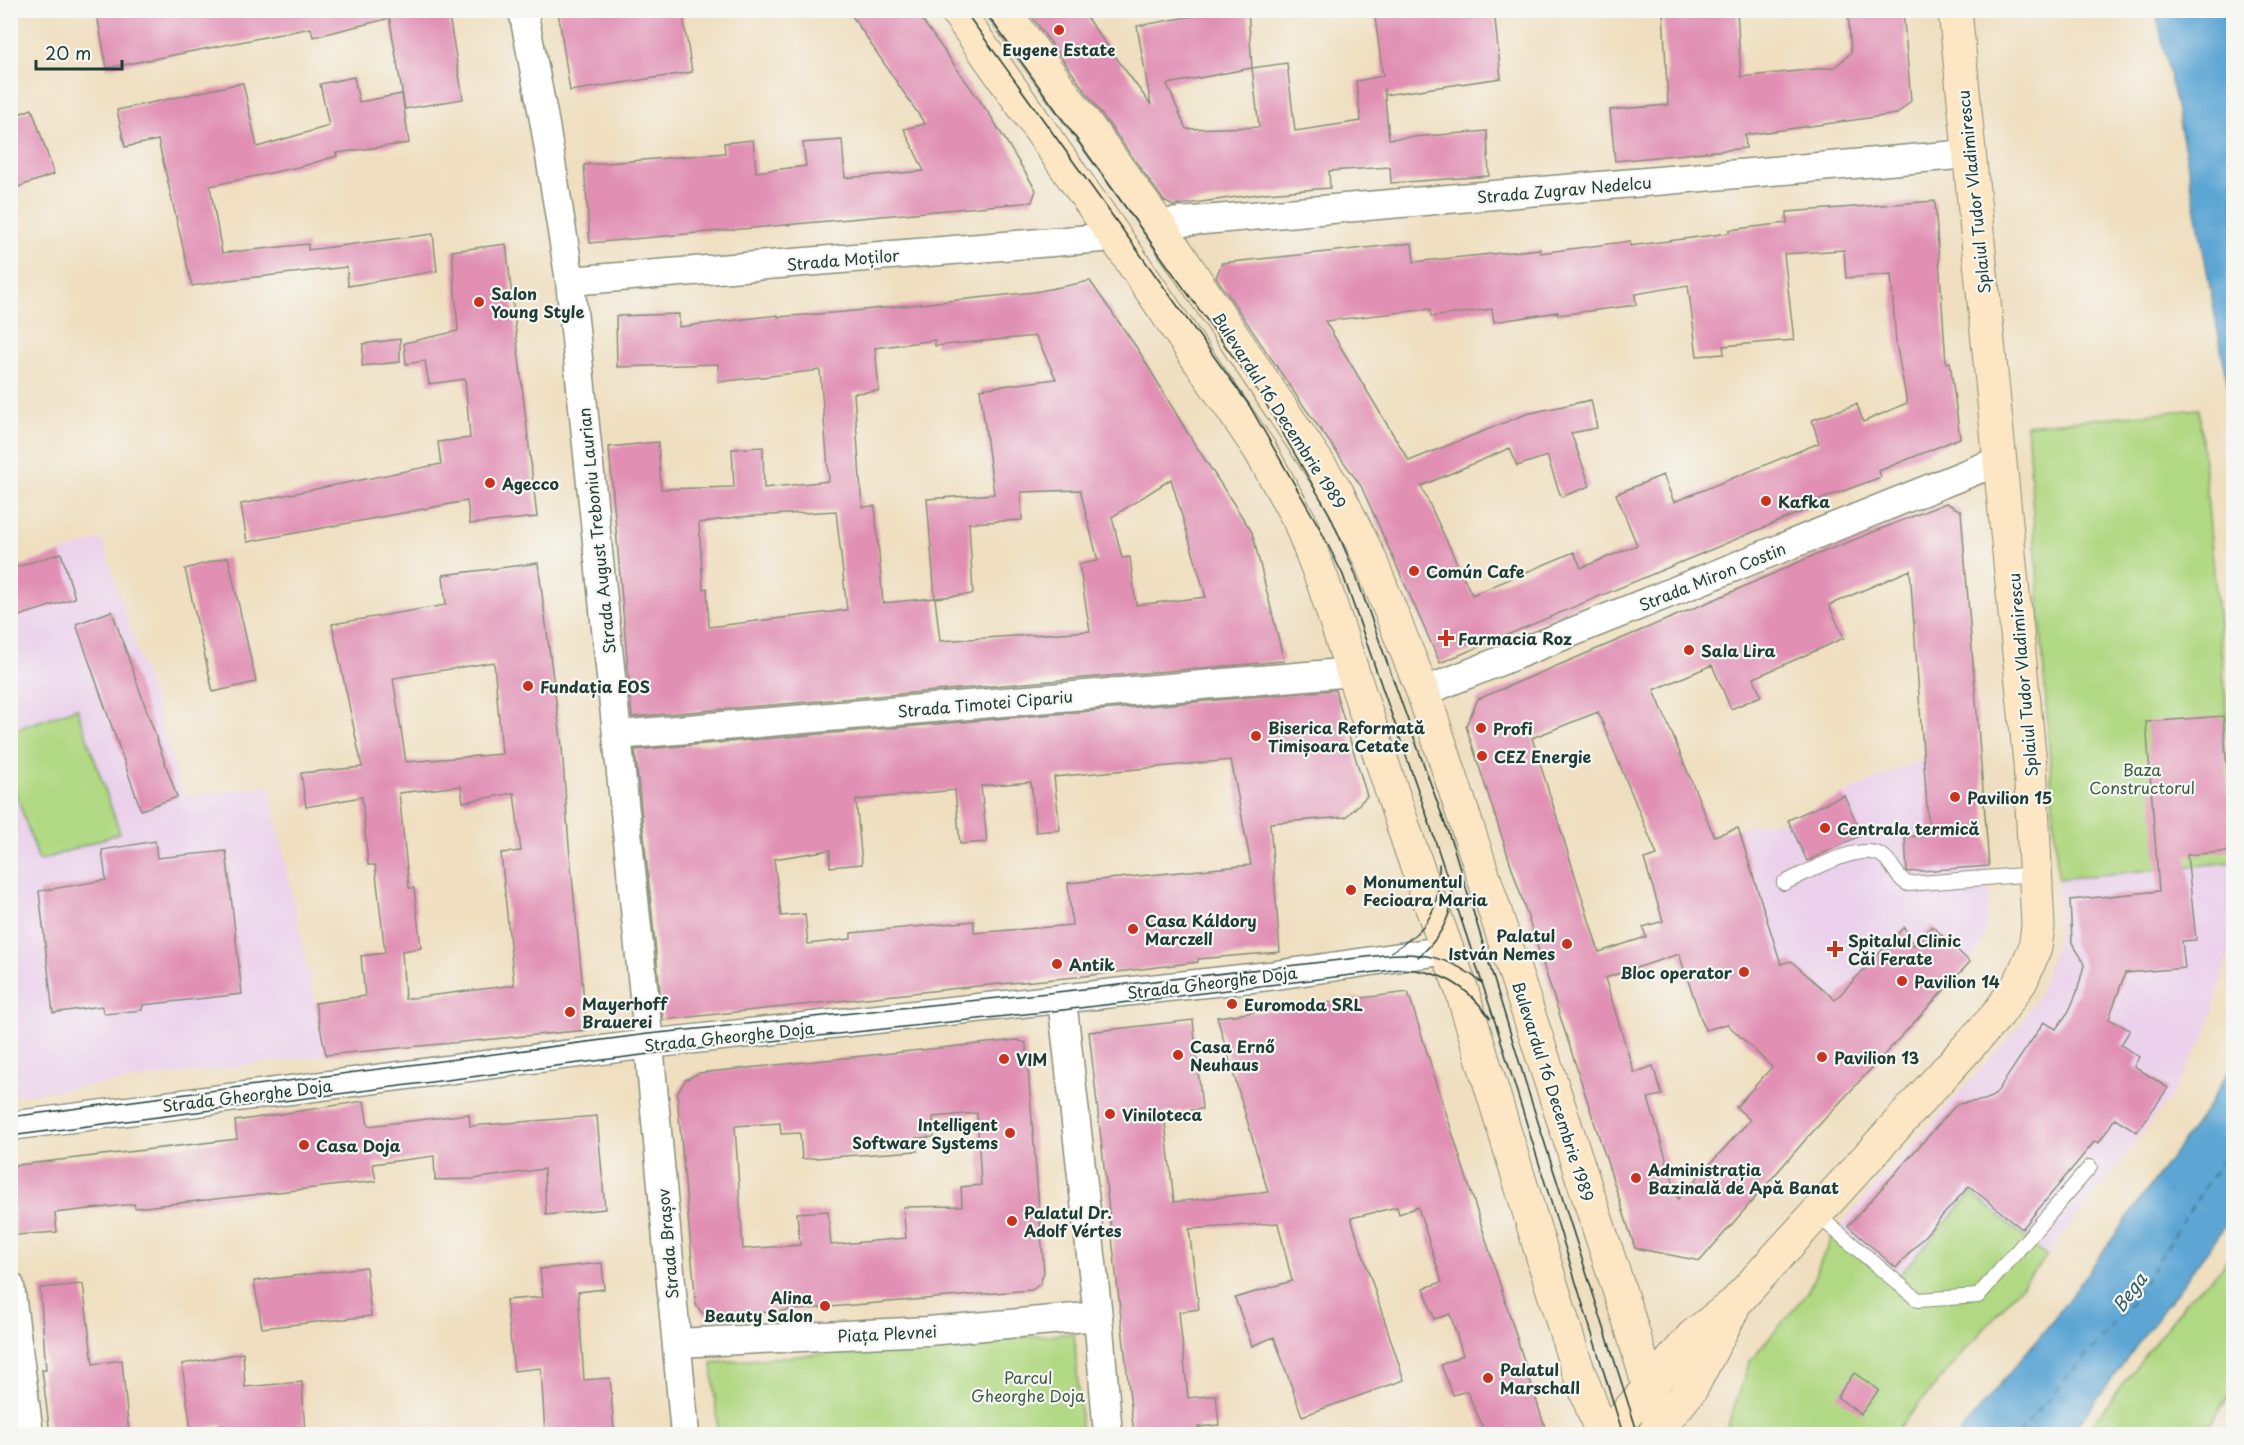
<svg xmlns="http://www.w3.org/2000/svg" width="2244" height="1445" font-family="'Playpen Sans',sans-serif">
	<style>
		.built { fill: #ebd1eb }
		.green { fill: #b1d882; stroke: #688a5b; stroke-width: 1.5 }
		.water { fill: #5da6d4; stroke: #3e7284; stroke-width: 1.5 }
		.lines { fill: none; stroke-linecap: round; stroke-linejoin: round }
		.ferry { stroke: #325c64; stroke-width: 1.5; stroke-dasharray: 8 6; stroke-linecap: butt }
		.building { fill: #e190b4; fill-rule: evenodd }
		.lane-casing { stroke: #878e7a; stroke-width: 16 }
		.street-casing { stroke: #878e7a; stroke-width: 31 }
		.secondary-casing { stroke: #878e7a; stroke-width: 35 }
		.lane { stroke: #fff; stroke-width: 14 }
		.street { stroke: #fff; stroke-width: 28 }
		.secondary { stroke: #fce6c4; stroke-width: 33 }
		.tram { stroke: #1f3d34; stroke-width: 1.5 }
		.poi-dot { fill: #c8321e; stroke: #f6f6f2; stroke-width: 2 }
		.labels { text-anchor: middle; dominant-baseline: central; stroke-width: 4.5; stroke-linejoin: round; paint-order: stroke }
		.poi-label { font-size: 16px; font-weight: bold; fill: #1f3d34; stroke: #f6f6f2; text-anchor: start }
		.street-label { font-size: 16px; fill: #1f3d34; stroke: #f6f6f2 }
		.park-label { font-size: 16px; fill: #3c5c44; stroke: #f6f6f2 }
		.water-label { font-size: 18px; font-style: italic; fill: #325c64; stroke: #f6f6f2 }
	</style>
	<rect width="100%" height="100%" fill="#f6f6f2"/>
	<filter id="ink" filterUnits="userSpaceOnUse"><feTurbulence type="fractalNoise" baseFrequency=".0167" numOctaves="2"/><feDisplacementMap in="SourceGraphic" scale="12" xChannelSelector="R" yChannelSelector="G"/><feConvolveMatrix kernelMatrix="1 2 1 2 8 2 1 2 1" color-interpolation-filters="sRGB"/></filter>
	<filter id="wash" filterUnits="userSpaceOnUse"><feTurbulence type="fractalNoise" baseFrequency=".008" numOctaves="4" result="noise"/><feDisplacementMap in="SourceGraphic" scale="24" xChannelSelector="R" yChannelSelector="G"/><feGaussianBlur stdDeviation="1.35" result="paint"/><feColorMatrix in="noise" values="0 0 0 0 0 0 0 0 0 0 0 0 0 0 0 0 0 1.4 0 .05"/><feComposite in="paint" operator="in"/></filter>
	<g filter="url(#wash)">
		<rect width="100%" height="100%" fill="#efdfc0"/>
		<path class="built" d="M102,539l82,258 85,-12 57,270 -315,41 -1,-527z
			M1924,758l65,108 1,35 -4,30 -5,14 -11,17 -163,176 -53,-51 18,-20 13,-57 -80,20 -26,-76 89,-29 -30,-97 50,-8z
			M2233,862v79l-26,91 -33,60 -127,164 -81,94 -133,-116 186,-207 20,-34 14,-40 5,-22v-52z"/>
		<path class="green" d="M2199,409l34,370v83l-175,17 -31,-454z
			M77,708l43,125 -81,28 -28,-82v-48z
			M1972,1193l75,63 -154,178h-168l25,-73 57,-68 26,-59 59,49z
			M2233,1249v140l-29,45h-119l102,-134 33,-30z
			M1074,1333l8,101h-364l-6,-71z"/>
		<path class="water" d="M2156,11h77v403l-47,-259z
			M2233,1063v153l-162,218h-112l95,-115 156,-215z"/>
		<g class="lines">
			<path class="ferry" d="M2223,10l11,63
				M2018,1434l112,-129 104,-164"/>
		</g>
		<g id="blocks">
			<path class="building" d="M96,10h290l1,9 -74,18 -2,-9 -204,40z
				M388,10h60l15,89 -58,10z
				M558,10h124l10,62 -122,19z
				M848,10h67l75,105 46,75 -4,12 -442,41 -6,-78 141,-12 -1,-10 29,-3 3,32 50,-6 -3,-23 39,-3 3,38 79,-7 -20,-42 21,-5z
				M1027,10h54l70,95 -14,-79 90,-16h21l4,58 35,-5 8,68 66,-10 -5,-40 27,-5 -9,-66h120l7,68 -116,17 -1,-7 5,51 98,-8 2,45 -98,7 -1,-16 -61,4 1,17 -64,5 -93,13 -9,-5zM1252,68l7,59 -73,2 -19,-45z
				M1663,10h74l4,67 94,-10 16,-14 -3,-43h55l8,91 -14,13 -152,21 1,13 -131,13 -5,-51 58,-5z
				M354,77l5,25 43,-8 7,49 -73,10 1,3 -34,10 -93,20 12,67 86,-9v6l125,-16 4,37 -89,15 -1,-19 -119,13 -36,6 -34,-146 -33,7 -8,-37 126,-27 14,64 72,-21 -9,-42z
				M32,109l22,65 -44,16v-73z
				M1935,201l11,162 4,-1 10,76 -81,33 2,6 -70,26 2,4 -373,156 -79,-177 -63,-88 -82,-121 6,-14 190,-20 2,19 126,-13v4l90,-12v5l99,-13v-3l58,-7v-11zM1844,250l2,28 45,-4 5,69 11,60 -44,19 -6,-18 -45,16 7,23 -145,59 -11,-27 -47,19 21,51 -56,23 -7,-16 -102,43 -51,-109 89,-38 7,18 30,-10 14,41 29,-11 -19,-53 26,-5 -6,-28 -65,14 -117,47 -84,-140 105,-12 1,8 61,-8 2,13 64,-10v3l78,-10 -1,-11 53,-9 9,71 27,-2 -1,-8 71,-6 -10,-86z
				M506,244l31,273 -67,7 -3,-23 -220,41 -6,-38 200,-40 -3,-22 32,-4 -5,-59 -36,5 -4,-23 -19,3 -2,-21 54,-12 -6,-80z
				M1090,281l49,70 48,81 65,100 32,129 -652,56 -23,-270 49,-5 3,47 73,-2 -2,-38 31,-2 1,41 65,-7 -9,-111 -101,12 -1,-18 -101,3 -1,-51 63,-2v13l99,-12v2l66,-5 191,-20zM1036,336l20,43 -76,10 14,105 -67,5 8,99 -52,5 -8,-97 -13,1 -8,-114 25,-2 -4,-43 60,-8v6zM1171,479l35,118 -70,8 -6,-48 -8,1 -10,-41zM1080,490l18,71 -19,3 11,67 -150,10 -5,-43 38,-4 -4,-71 53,-3 -1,-28zM836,511l11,99 -138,17 -2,-39 -4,1 -4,-66 38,-6z
				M400,339v23l-38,4 1,-22z
				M1946,503l15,8 28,355 -82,6 -2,-35 24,-2 -19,-265 -81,35 15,33 -90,40 7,18 -30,13 -19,-44 -58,25 60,146 24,-8 43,136 10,-3 44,39 69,-73 9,19 19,-20 38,36 -163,176 -107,123 -65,-13 -169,-522 12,-27 240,-101 90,-40zM1598,712l59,143 -13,4 19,62 -20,6 3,10 -47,15 -67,-214zM1679,954l26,76 22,-6 45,43 -36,40 14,13 -72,79 -30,-101 14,-3 -9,-29 -19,7 -29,-95z
				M61,553l14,45 -65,21v-50z
				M228,557l28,125 -43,10 -28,-123z
				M538,563l24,184 7,99 18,184 -261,25 -11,-52 50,-7 -4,-40 24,-3 -10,-88h-7l-6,-68 -56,10 -5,-34 61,-6 -30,-143 114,-19 -3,-30zM494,662l8,92 -96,8 -13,-84zM461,786l2,16 51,-9 7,58 -20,2 13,132 -109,14 -3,-48 19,-3 -7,-60h-5l-10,-95z
				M112,611l65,186 -36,13 -65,-186z
				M1335,690l32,106 -21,21 -76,6 10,129 -82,7v3l-122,15 -98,9 -315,34 -28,-270zM1231,760l20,105 -183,18 4,42 -98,8v-12l-123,12v6l-43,5 -3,-30 -24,2 -7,-57 56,-9v17l32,-3 -6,-64 99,-10 5,54 27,-2 -6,-56 50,-4 5,50 24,-2 -6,-53z
				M2223,716l10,135 -46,4 9,85 -14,1 3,27 -60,5 -16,46 21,11 -9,15 18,12 -5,9 34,22 -31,44 -22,-14 -16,25 -4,-2 -73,88 -53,-43 -73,82 -48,-42 109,-122 28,-4 10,-5 49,-73 12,7 13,-18 8,-19 7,-27 -3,-8 -9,-14 -2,-43 89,-9 -13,-169z
				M1844,795l18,40 -55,26 -19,-41z
				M155,841l2,17 69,-7 16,143 -99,11 -1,5 -37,4 -4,-8 -48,7 -14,-122 67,-11 -4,-30z
				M1408,992l139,442h-61l-19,-43 -14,4 -12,-30 22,-10 -13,-41 -16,5 -10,-31 18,-6 -24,-75 -19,7 -2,-7 -46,11 53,162 -102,36 -28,-79 -22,9 -17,-48 57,-17 -14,-58 -89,6 10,80 -20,3 9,86 28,-3 3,30 -21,2 1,7h-65l-45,-402 104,-12 9,89 -38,4 10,89 94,-10 -51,-175z
				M1017,1040l9,3 18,229 -4,12 -8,6 -226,19 -95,8 -9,-4 -6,-8 -19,-211 8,-14 14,-7zM977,1113l4,72 -20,2 1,19 -59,1 3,31 -75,7 -3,-34 -31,2 3,32 -57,4 -8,-123 45,-3 1,11 19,-1 2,26 115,-8 -1,-13 18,-1 -1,-20z
				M364,1101l4,25 101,-12 1,12 127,-10 8,93 -59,6 -2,-46 -71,10 -38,1 -1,-24 -61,8 3,17 -241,27 -1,-4 -79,9 2,19 -41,3 -6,-69 227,-27 -2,-18z
				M602,1263l2,26 -26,3 6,88 26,-2 4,53 -69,3 -4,-66 -27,3 -8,-71 37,-3 -3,-28z
				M366,1267l5,49 -109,12 -8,-47z
				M83,1284l10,80 29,-4 7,74h-79l-8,-64h4l-6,-82z
				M243,1353l2,34 57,-5 3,52h-82l-1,-9 -31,5 -9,-66z
				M1854,1373l25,17 -18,24 -24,-17z"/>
		</g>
	</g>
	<g filter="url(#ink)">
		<use href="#blocks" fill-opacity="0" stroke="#878e7a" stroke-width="1.5"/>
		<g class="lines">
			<g class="lane-casing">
				<path id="lane" d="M1784,883c23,-10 78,-44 100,-26 10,8 12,21 24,27l127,-10
					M1816,1214l102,86 60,-4 112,-129"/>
			</g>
			<g class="street-casing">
				<path id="street" d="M523,10l22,115 25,156 78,753 37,400
					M1158,224l811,-70
					M570,281l545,-44
					M1423,692l578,-232
					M618,735l735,-63
					M1062,1000l36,316 10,118
					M10,1126l639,-82 620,-68 179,-26
					M10,1286l19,148
					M677,1343l251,-12 170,-15"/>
			</g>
			<g class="secondary-casing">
				<path id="secondary" d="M956,10l159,227 145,213 39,70 24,62 87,265 51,141 112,368 29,78
					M1003,10l155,214 179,268 32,65 54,135 208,634 32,108
					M1609,1434l84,-98 42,-33 263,-289 23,-33 14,-33 3,-22 -8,-162 -75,-754
					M1654,1434l37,-45 41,-79"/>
			</g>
			<use href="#lane" class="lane"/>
			<use href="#street" class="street"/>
			<use href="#secondary" class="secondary"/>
			<path class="tram" d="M964,10l285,395 70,122 24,48 84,241 70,212 126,406
				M984,10l278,387 68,118 25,58 99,276 76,248 108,337
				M1391,952c38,-23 50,-43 48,-88
				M1418,957c19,-15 32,-37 35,-61
				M10,1117l638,-83 400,-41 336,-38c37,-4 69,3 98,28
				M10,1136l640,-82 413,-44 338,-41c39,1 66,16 89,49"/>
		</g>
	</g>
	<g class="poi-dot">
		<circle cx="1059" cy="30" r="6"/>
		<circle cx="479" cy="302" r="6"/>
		<circle cx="490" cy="483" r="6"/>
		<circle cx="1766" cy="501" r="6"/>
		<circle cx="1414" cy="571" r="6"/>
		<path d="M1443 629h6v6h6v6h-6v6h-6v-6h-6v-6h6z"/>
		<circle cx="1689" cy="650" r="6"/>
		<circle cx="528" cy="686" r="6"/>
		<circle cx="1481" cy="728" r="6"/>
		<circle cx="1256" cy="736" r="6"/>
		<circle cx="1482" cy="756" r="6"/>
		<circle cx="1955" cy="797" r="6"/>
		<circle cx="1825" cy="828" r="6"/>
		<circle cx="1351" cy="890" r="6"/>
		<circle cx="1133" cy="929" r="6"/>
		<circle cx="1567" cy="944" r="6"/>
		<path d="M1832 940h6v6h6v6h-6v6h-6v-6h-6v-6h6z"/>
		<circle cx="1057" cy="964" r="6"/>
		<circle cx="1744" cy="972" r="6"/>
		<circle cx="1902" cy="981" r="6"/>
		<circle cx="1232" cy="1004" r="6"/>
		<circle cx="570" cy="1012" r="6"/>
		<circle cx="1178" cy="1055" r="6"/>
		<circle cx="1822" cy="1057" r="6"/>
		<circle cx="1004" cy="1059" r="6"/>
		<circle cx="1110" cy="1114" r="6"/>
		<circle cx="1010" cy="1133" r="6"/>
		<circle cx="304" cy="1145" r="6"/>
		<circle cx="1636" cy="1178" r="6"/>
		<circle cx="1012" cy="1221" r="6"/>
		<circle cx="825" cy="1306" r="6"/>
		<circle cx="1488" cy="1378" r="6"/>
	</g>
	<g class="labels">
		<g class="poi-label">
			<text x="1059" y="49" text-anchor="middle">Eugene Estate</text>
			<text x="491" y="293">Salon<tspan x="491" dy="18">Young Style</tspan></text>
			<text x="502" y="483">Agecco</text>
			<text x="1778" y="501">Kafka</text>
			<text x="1426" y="571">Común Cafe</text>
			<text x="1458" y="638">Farmacia Roz</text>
			<text x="1701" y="650">Sala Lira</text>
			<text x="540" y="686">Fundația EOS</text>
			<text x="1268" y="727">Biserica Reformată<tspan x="1268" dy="18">Timișoara Cetate</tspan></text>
			<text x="1493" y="728">Profi</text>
			<text x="1494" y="756">CEZ Energie</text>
			<text x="1967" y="797">Pavilion 15</text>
			<text x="1837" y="828">Centrala termică</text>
			<text x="1363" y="881">Monumentul<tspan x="1363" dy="18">Fecioara Maria</tspan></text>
			<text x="1145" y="920">Casa Káldory<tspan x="1145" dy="18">Marczell</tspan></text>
			<text x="1555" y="935" text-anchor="end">Palatul<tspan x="1555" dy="18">István Nemes</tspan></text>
			<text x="1848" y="940">Spitalul Clinic<tspan x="1848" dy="18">Căi Ferate</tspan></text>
			<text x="1069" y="964">Antik</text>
			<text x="1732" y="972" text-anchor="end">Bloc operator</text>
			<text x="1914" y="981">Pavilion 14</text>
			<text x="582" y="1003">Mayerhoff<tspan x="582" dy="18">Brauerei</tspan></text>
			<text x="1244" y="1004">Euromoda SRL</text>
			<text x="1190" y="1046">Casa Ernő<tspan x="1190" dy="18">Neuhaus</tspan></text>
			<text x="1834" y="1057">Pavilion 13</text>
			<text x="1016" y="1059">VIM</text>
			<text x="1122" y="1114">Viniloteca</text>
			<text x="998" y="1124" text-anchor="end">Intelligent<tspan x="998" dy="18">Software Systems</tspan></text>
			<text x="316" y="1145">Casa Doja</text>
			<text x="1648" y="1169">Administrația<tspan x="1648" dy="18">Bazinală de Apă Banat</tspan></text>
			<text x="1024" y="1212">Palatul Dr.<tspan x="1024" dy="18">Adolf Vértes</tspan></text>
			<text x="813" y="1297" text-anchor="end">Alina<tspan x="813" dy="18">Beauty Salon</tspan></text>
			<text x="1500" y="1369">Palatul<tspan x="1500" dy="18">Marschall</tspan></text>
		</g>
		<g class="street-label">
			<text transform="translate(1564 189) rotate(-5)">Strada Zugrav Nedelcu</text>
			<text transform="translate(1973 192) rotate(-96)">Splaiul Tudor Vladimirescu</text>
			<text transform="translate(843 259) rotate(-5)">Strada Moților</text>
			<text transform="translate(1280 410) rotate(57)">Bulevardul 16 Decembrie 1989</text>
			<text transform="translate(596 531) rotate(-96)">Strada August Treboniu Laurian</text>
			<text transform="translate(1712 576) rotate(-22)">Strada Miron Costin</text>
			<text transform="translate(2022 675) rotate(-95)">Splaiul Tudor Vladimirescu</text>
			<text transform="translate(985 703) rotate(-5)">Strada Timotei Cipariu</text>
			<text transform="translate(1212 982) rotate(-7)">Strada Gheorghe Doja</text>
			<text transform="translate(729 1036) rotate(-6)">Strada Gheorghe Doja</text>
			<text transform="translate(1554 1091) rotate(72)">Bulevardul 16 Decembrie 1989</text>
			<text transform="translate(247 1095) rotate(-7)">Strada Gheorghe Doja</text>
			<text transform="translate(667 1244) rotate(-95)">Strada Brașov</text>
			<text transform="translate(887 1333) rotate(-3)">Piața Plevnei</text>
		</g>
		<g class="park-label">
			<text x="2142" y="769">Baza<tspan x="2142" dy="18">Constructorul</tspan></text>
			<text x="1028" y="1377">Parcul<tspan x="1028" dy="18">Gheorghe Doja</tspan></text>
		</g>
		<g class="water-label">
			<text transform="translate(2129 1292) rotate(-53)">Bega</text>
		</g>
	</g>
	<rect width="2244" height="1445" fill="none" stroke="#f6f6f2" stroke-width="36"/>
	<path d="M36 60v9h86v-9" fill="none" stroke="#1f3d34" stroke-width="3"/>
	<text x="45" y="60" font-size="18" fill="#1f3d34" stroke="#f6f6f2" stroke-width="4.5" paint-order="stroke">20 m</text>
</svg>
